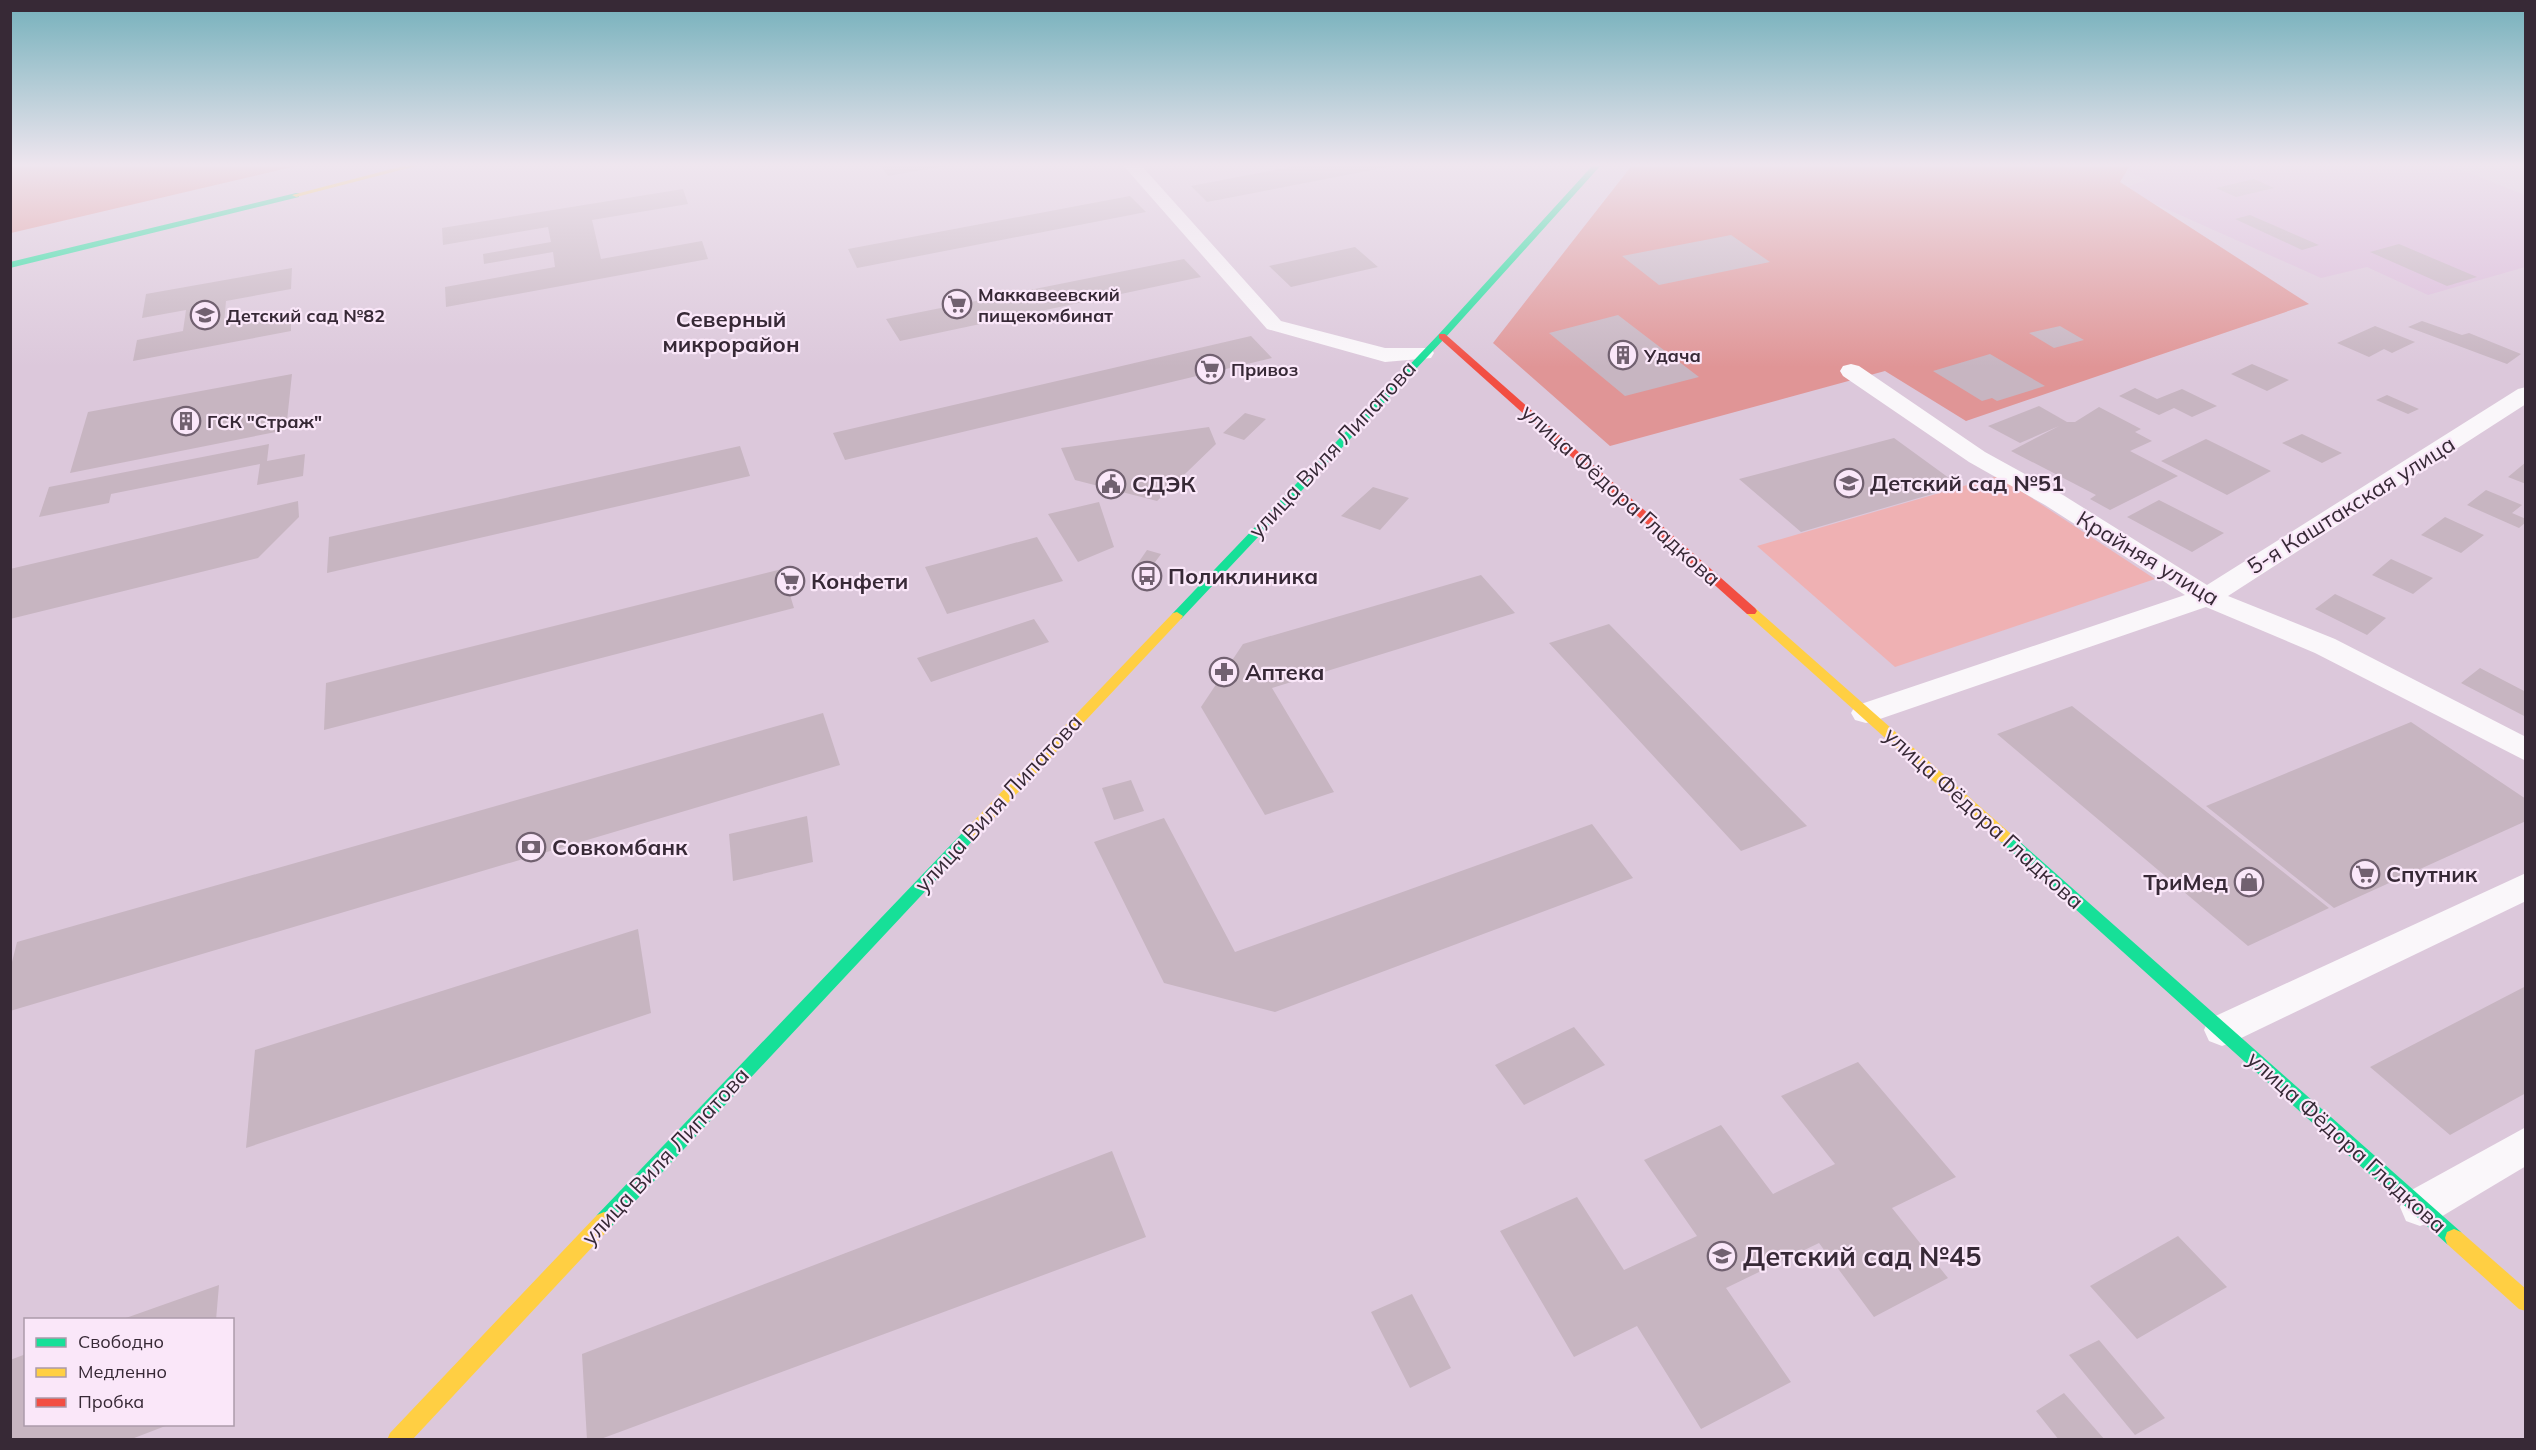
<svg xmlns="http://www.w3.org/2000/svg" width="2536" height="1450" font-family="Mulish,sans-serif">
	<style>
		.built { fill: #dbbbda }
		.green { fill: #efb1b3 }
		.forest { fill: #e09596 }
		.building { fill: #c7b5c1 }
		.lines { fill: none; stroke-linecap: round; stroke-linejoin: round }
		.street { fill: #faf7fa; fill-rule: evenodd }
		.fast { fill: #16e098; fill-rule: evenodd }
		.slow { fill: #ffcf43; fill-rule: evenodd }
		.jam { fill: #f24e42; fill-rule: evenodd }
		.labels { text-anchor: middle; dominant-baseline: central; stroke-width: 4.5; stroke-linejoin: round; paint-order: stroke }
		.far-poi-label { font-size: 18px; font-weight: bold; fill: #372936; stroke: #fae7f9; text-anchor: start }
		.far-quarter-label { font-size: 22px; font-weight: bold; fill: #372936; stroke: #fae7f9 }
		.street-label { font-size: 22px; fill: #372936; stroke: #fae7f9 }
		.poi-label { font-size: 22px; font-weight: bold; fill: #372936; stroke: #fae7f9; text-anchor: start }
		.near-poi-label { font-size: 27px; font-weight: bold; fill: #372936; stroke: #fae7f9; text-anchor: start }
	</style>
	<rect width="100%" height="100%" fill="#dcc8db"/>
	<path class="built" d="M2128,164h318l79,31v72l-97,28 -61,-28 -46,11 -199,-89 24,-9 -27,-13z"/>
	<path class="green" d="M1998,476l157,103 -260,88 -138,-121z"/>
	<path class="forest" d="M10,164h295l-294,69z
		M1633,164h498l-11,18 189,122 -343,117 -81,-50 -275,75 -117,-103z"/>
	<path class="building" d="M880,164h71v1l-63,11z
		M1306,164l92,1 -191,37 -16,-16z
		M2254,179l20,9 -38,9 -20,-9z
		M683,189l5,15 -96,16 9,39 101,-18 6,18 -262,48 -1,-20 110,-20 -2,-15 -69,12 -1,-10 68,-12 -3,-15 -105,18 -1,-17z
		M1130,196l16,16 -289,56 -9,-19z
		M2250,215l69,30 -17,5 -67,-31z
		M1731,235l39,27 -111,23 -37,-29z
		M2399,244l78,33 -30,9 -77,-34z
		M1355,247l23,20 -87,20 -22,-21z
		M1184,259l17,18 -301,64 -14,-22z
		M292,268l-1,21 -65,12 -2,23 67,-13v20l-158,30 4,-21 46,-9 3,-21 -44,8 4,-24z
		M1618,315l81,62 -74,19 -76,-63z
		M2422,321l40,14 7,-2 52,21 -14,10 -99,-37z
		M2060,326l24,14 -30,8 -25,-15z
		M2375,326l40,16 -23,11 -8,-4 -15,8 -32,-14z
		M1251,336l21,22 -427,102 -12,-27z
		M1990,354l55,32 -48,15 -5,-3 -10,3 -49,-30z
		M2252,364l37,16 -22,11 -36,-17z
		M292,374l-6,56 -216,43 18,-61z
		M2135,388l22,11 25,-10 35,17 -25,11 -18,-9 -15,7 -40,-19z
		M2387,395l32,14 -11,5 -32,-14z
		M2039,406l28,16h8l24,-15 42,22 -6,3 17,9 -22,10 48,25 -68,34 -20,-11 6,-4 -85,-44 48,-25 -39,17 -32,-17z
		M1245,413l21,6 -22,21 -21,-7z
		M1209,427l7,17 -59,57 -82,-21 -14,-32z
		M2302,434l40,19 -20,10 -40,-20z
		M1894,438l66,48 -159,46 -62,-53z
		M2206,439l65,32 -44,24 -66,-34z
		M269,444l-2,17 38,-7 -2,22 -46,9 3,-21 -149,30 -2,9 -70,14 10,-30z
		M740,446l10,30 -423,97 2,-36z
		M2526,462v22l-18,-7z
		M1373,487l36,11 -29,32 -39,-14z
		M2486,490l36,15 -10,8 14,6v3l-7,6 -52,-23z
		M2159,500l65,33 -32,19 -65,-35z
		M298,501l1,16 -41,41 -248,61v-50z
		M1099,502l15,45 -36,15 -30,-48z
		M2445,517l39,18 -23,18 -40,-18z
		M1037,537l26,44 -116,33 -22,-47z
		M1147,550l14,4 -11,15 -14,-3z
		M2391,559l42,19 -20,16 -41,-19z
		M782,569l12,39 -470,122 2,-47z
		M1481,575l34,38 -243,75 62,104 -69,23 -64,-108 42,-63z
		M2335,594l51,24 -19,17 -52,-26z
		M1034,619l15,23 -118,40 -14,-24z
		M1609,624l198,202 -66,25 -192,-208z
		M2480,668l46,24v25l-65,-34z
		M2072,706l257,202 -81,38 -251,-212z
		M823,713l17,52 -830,246v-41l7,-28z
		M2411,722l115,77v22l-192,87 -128,-102z
		M1131,780l13,31 -30,9 -12,-32z
		M807,816l6,46 -80,19 -4,-47z
		M1164,818l71,134 357,-128 41,54 -358,134 -111,-29 -70,-141z
		M638,929l13,84 -405,135 9,-98z
		M2526,986v107l-76,42 -80,-68z
		M1574,1027l31,38 -81,40 -29,-40z
		M1858,1062l98,115 -64,31 56,70 -74,39 -55,-74 -93,45 65,94 -90,47 -64,-103 -63,31 -74,-126 77,-34 47,73 73,-34 -53,-76 77,-35 52,69 62,-30 -54,-68z
		M1112,1151l34,86 -548,203h-11l-5,-86z
		M2178,1236l49,51 -90,52 -47,-53z
		M219,1285l-3,35h-93v-1z
		M1412,1294l39,74 -41,20 -39,-76z
		M2099,1340l66,78 -30,17 -66,-80z
		M26,1354v70l142,1 -39,15h-119v-80z
		M2064,1393l41,47h-46l-23,-29z"/>
	<g class="lines">
		<path class="street" d="M1122,164h18l141,157 104,27h46l3,5 -3,5 -46,4 -118,-33z
			M1851,364l8,2 126,86 78,43 144,90 311,-196 8,-2v17l-298,192 107,43 191,98v24l-211,-108 -109,-46 -329,113 -11,3 -11,-3 -4,-7 4,-7 330,-111 -140,-90 -76,-43 -126,-86 -3,-5 3,-5z
			M2526,873v28l-291,140 -13,5 -13,-5 -5,-11 5,-11z
			M2526,1127v39l-92,55 -14,5 -14,-5 -6,-14 6,-14z"/>
		<path class="fast" d="M1594,164h8l-157,174 -264,281h-8l-2,-3 2,-3 266,-279z
			M296,193h3v4l-289,71v-6z
			M971,828l5,1 2,4 -2,4 -365,390 -7,3 -7,-3 -2,-6 2,-6 369,-386z
			M2006,832l5,2 450,398 2,6 -2,6 -7,3 -7,-3 -446,-402 -2,-4 2,-4z"/>
		<path class="slow" d="M411,164h13l-128,33 -4,-2z
			M1751,607l4,1 256,226 2,4 -2,4h-10l-254,-228 -2,-3 2,-3z
			M1177,612l6,4 -2,3 -205,218h-10l-2,-4 2,-4 207,-216z
			M604,1212l7,3 2,6 -2,6 -199,213h-25l3,-7 207,-218z
			M2454,1229l7,3 65,57v22l-7,-2 -72,-65 -2,-6 2,-6z"/>
		<path class="jam" d="M1439,334h6l310,274 2,3 -2,3h-8l-308,-276z"/>
	</g>
	<linearGradient id="sky" x2="0" y2="1"><stop stop-color="#74b0bb"/><stop offset="0.45" stop-color="#efe6ef"/><stop offset="1" stop-color="#efe6ef" stop-opacity="0"/></linearGradient>
	<rect width="2536" height="367" fill="url(#sky)"/>
	<defs>
		<g id="supermarket-ring" transform="scale(1.5)"><circle r="9.5" fill="#fae7f9" stroke="#716170" stroke-width="1.5"/><path d="M-6-5.5h2.5l.6 2H6L4.5 2H-2.5L-4.4-4H-6ZM-1.5 3.2a1.3 1.3 0 1 0 .1 0ZM3 3.2a1.3 1.3 0 1 0 .1 0Z" fill="#716170"/></g>
		<g id="school-ring" transform="scale(1.5)"><circle r="9.5" fill="#fae7f9" stroke="#716170" stroke-width="1.5"/><path d="M0-5L7-2L0 1L-7-2ZM-4 1L0 2.5L4 1V4Q0 6-4 4Z" fill="#716170"/></g>
		<g id="building-ring" transform="scale(1.5)"><circle r="9.5" fill="#fae7f9" stroke="#716170" stroke-width="1.5"/><path d="M-4-6H4V6H1V3H-1V6H-4ZM-2.5-4.3h1.7v1.8h-1.7ZM.8-4.3h1.7v1.8H.8ZM-2.5-1h1.7V.8h-1.7ZM.8-1h1.7V.8H.8Z" fill="#716170"/></g>
		<g id="civic-ring" transform="scale(1.5)"><circle r="9.5" fill="#fae7f9" stroke="#716170" stroke-width="1.5"/><path d="M-.6-6.5H3V-4.5H.6V-3L4-1V1h2V6H-6V1h2V-1L-.6-3ZM-1.2 2.5V6h2.4V2.5Z" fill="#716170"/></g>
		<g id="bus-ring" transform="scale(1.5)"><circle r="9.5" fill="#fae7f9" stroke="#716170" stroke-width="1.5"/><path d="M-5-6H5V4H4V6H2V4H-2V6H-4V4H-5ZM-3.5-4V0h7V-4ZM-3.5 1.2v1.5H-2V1.2ZM2 1.2v1.5H3.5V1.2Z" fill="#716170"/></g>
		<g id="pharmacy-ring" transform="scale(1.5)"><circle r="9.5" fill="#fae7f9" stroke="#716170" stroke-width="1.5"/><path d="M-2-6h4v4h4v4h-4v4h-4v-4h-4v-4h4Z" fill="#716170"/></g>
		<g id="bank-ring" transform="scale(1.5)"><circle r="9.5" fill="#fae7f9" stroke="#716170" stroke-width="1.5"/><path d="M-6-4H6V4H-6ZM0-2.3a2.3 2.3 0 1 0 0 4.6a2.3 2.3 0 1 0 0-4.6Z" fill="#716170"/></g>
		<g id="shop-ring" transform="scale(1.5)"><circle r="9.5" fill="#fae7f9" stroke="#716170" stroke-width="1.5"/><path d="M-5-2.5h2.3a2.7 3.5 0 0 1 5.4 0H5L5.5 6h-11ZM-1.5-2.5h3a1.5 2.3 0 0 0-3 0Z" fill="#716170"/></g>
	</defs>
	<g fill-rule="evenodd">
		<use href="#supermarket-ring" x="957" y="304"/>
		<use href="#school-ring" x="205" y="315"/>
		<use href="#building-ring" x="1623" y="355"/>
		<use href="#supermarket-ring" x="1210" y="369"/>
		<use href="#building-ring" x="186" y="421"/>
		<use href="#school-ring" x="1849" y="483"/>
		<use href="#civic-ring" x="1111" y="484"/>
		<use href="#bus-ring" x="1147" y="576"/>
		<use href="#supermarket-ring" x="790" y="581"/>
		<use href="#pharmacy-ring" x="1224" y="672"/>
		<use href="#bank-ring" x="531" y="847"/>
		<use href="#supermarket-ring" x="2365" y="874"/>
		<use href="#shop-ring" x="2249" y="882"/>
		<use href="#school-ring" x="1722" y="1256"/>
	</g>
	<g class="labels">
		<g class="far-poi-label">
			<text x="978" y="294">Маккавеевский<tspan x="978" dy="21">пищекомбинат</tspan></text>
			<text x="226" y="315">Детский сад №82</text>
			<text x="1644" y="355">Удача</text>
			<text x="1231" y="369">Привоз</text>
			<text x="207" y="421">ГСК "Страж"</text>
		</g>
		<g class="far-quarter-label">
			<text x="731" y="319">Северный<tspan x="731" dy="25">микрорайон</tspan></text>
		</g>
		<g class="street-label">
			<text transform="translate(1332 449) rotate(-47)">улица Виля Липатова</text>
			<text transform="translate(1621 495) rotate(42)">улица Фёдора Гладкова</text>
			<text transform="translate(2351 505) rotate(-32)">5-я Каштакская улица</text>
			<text transform="translate(2148 558) rotate(31)">Крайняя улица</text>
			<text transform="translate(998 803) rotate(-47)">улица Виля Липатова</text>
			<text transform="translate(1984 818) rotate(42)">улица Фёдора Гладкова</text>
			<text transform="translate(2347 1142) rotate(42)">улица Фёдора Гладкова</text>
			<text transform="translate(665 1156) rotate(-47)">улица Виля Липатова</text>
		</g>
		<g class="poi-label">
			<text x="1870" y="483">Детский сад №51</text>
			<text x="1132" y="484">СДЭК</text>
			<text x="1168" y="576">Поликлиника</text>
			<text x="811" y="581">Конфети</text>
			<text x="1245" y="672">Аптека</text>
			<text x="552" y="847">Совкомбанк</text>
			<text x="2386" y="874">Спутник</text>
			<text x="2228" y="882" text-anchor="end">ТриМед</text>
		</g>
		<g class="near-poi-label">
			<text x="1743" y="1256">Детский сад №45</text>
		</g>
	</g>
	<rect width="2536" height="1450" fill="none" stroke="#372936" stroke-width="24"/>
	<rect x="24" y="1318" width="210" height="108" fill="#fae7f9" stroke="#ac9bab" stroke-width="1.5"/>
	<rect x="36" y="1338" width="30" height="9" fill="#16e098" stroke="#ac9bab" stroke-width="1.5"/>
	<text x="78" y="1348" font-size="18" fill="#372936">Свободно</text>
	<rect x="36" y="1368" width="30" height="9" fill="#ffcf43" stroke="#ac9bab" stroke-width="1.5"/>
	<text x="78" y="1378" font-size="18" fill="#372936">Медленно</text>
	<rect x="36" y="1398" width="30" height="9" fill="#f24e42" stroke="#ac9bab" stroke-width="1.5"/>
	<text x="78" y="1408" font-size="18" fill="#372936">Пробка</text>
</svg>
